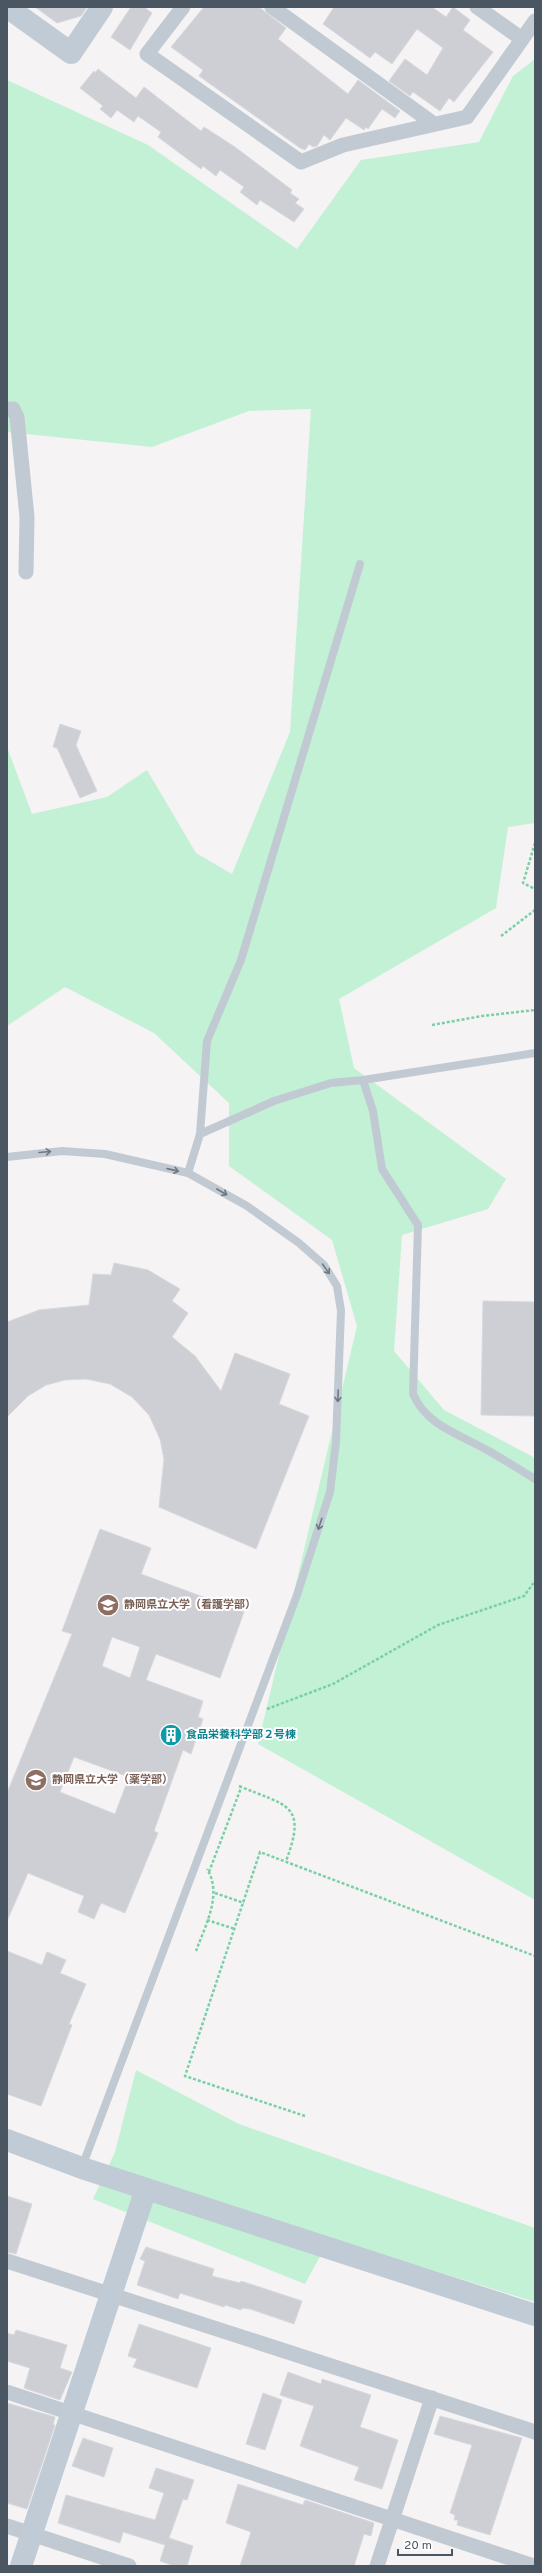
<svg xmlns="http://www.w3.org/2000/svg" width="542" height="2573" font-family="Overpass,'Noto Sans JP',sans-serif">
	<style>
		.green { fill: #c3f1d5 }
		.building { fill: #cdcfd5; stroke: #d7d9de; fill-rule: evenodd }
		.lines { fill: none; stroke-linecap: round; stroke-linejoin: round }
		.path { stroke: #7ad0a6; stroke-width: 2.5; stroke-dasharray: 3 2; stroke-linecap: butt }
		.lane { stroke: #c1cad2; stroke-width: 8 }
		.street { stroke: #c1cad2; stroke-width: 15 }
		.secondary { stroke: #c1cbd6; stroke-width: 22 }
		.oneway { stroke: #6e7983 }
		.labels { text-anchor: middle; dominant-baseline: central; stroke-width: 4; stroke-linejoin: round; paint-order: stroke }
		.education-label { font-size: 11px; font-weight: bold; fill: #785e54; stroke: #fff; text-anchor: start }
		.culture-label { font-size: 11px; font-weight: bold; fill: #0d838f; stroke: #fff; text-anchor: start }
	</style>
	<rect width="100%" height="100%" fill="#f5f3f3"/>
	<path class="green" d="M535,59v764l-27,4 -12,81 -157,91 15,69 152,111 -18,30 -86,26 -8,116 50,59 91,48v442l-277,-156 99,-418 -25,-86 -103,-74v-63l-75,-70 -89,-46 -58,39v-279l25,67 75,-17 40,-27 49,83 36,21 58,-142 21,-323 -62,2 -97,36 -145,-15v-352l141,65 149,104 64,-89 118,-18 34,-66z
		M136,2070l103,54 296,104v74l-205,-64 -25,46 -212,-85 22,-47z"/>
	<path class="building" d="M35,7h52l-6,9 -24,7z
		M131,7h13l8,6 -22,37 -19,-13z
		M204,7h55l27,21 -8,11 70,55 10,-14 42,31 -5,7 -13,-9 -14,20 -2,-2 -2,3 -18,-12 -16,22 -6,-5 -7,11 -4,1 -4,-3 -4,6 -5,-2 -101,-72 4,-6 -32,-23z
		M334,7h98l14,10 7,-10 17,13 -7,10 30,22 -39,50 -5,-4 -9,13 -27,-19 -3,4 -21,-15 16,-22 22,16 16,-27 -26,-19 -25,35 -17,-12 -5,6 -47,-34z
		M98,69l38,29 8,-11 57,44 3,-4 31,20 57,43 -2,3 9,6 -4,4 9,6 -10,13 -34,-22 -3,5 -17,-13 4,-5 -24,-17 -4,6 -13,-10 -2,3 -43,-32 3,-5 -23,-16 -4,6 -17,-12 -6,8 -11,-9 3,-3 -23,-18 14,-17 1,2z
		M60,724l21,7 -5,14 21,46 -17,7 -23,-50 -4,-1z
		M114,1263l34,7 32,19 -8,12 16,12 -16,24 23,19 26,35 14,-38 55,21 -11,30 30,12 -53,133 -97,-42 5,-48 -4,-20 -11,-24 -17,-18 -22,-13 -24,-5 -21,1 -19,5 -18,11 -21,21v-95l32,-12 50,-5 4,-31 18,1z
		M483,1301l52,1v114l-54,-1z
		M100,1529l51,19 -10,26 103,38 -24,66 -64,-24 -10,26 57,21 -5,16 5,2 -12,35 -8,-4 -29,81 4,2 -33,80 -24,-10 -7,16 -16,-7 6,-16 -56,-23 -21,48v-128l65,-159 -10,-3zM112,1637l28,10 -10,31 -28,-12zM74,1757l55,20 -14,37 -55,-22z
		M7,1951l35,14 5,-13 19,8 -6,13 26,11 -17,40 3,1 -31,81 -34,-12z
		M7,2196l25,8 -16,50 -9,-2z
		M146,2247l68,22 -2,7 28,7 1,-2 61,20 -8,23 -44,-15 -8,-1 -1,2 -16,-5 -1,2 -44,-14 -2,6 -41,-14 8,-24 -5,-2z
		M139,2324l72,24 -14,40 -64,-21 4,-8 -9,-3z
		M16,2330l51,15 -7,23 12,4 -12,28 -36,-12 6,-20 -23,-7v-28l7,2z
		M288,2372l33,12 1,-5 49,16 -11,32 38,13 -16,49 -28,-9 5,-13 -59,-21 14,-40 -34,-11z
		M263,2393l19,7 -17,50 -19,-6z
		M7,2403l48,14 -2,8h2l-28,84 -20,-6z
		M440,2416l82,22 -32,97 -33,-10 1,-5h-4l1,-5 -5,-2 22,-68 -38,-11z
		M83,2438l30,10 -9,29 -32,-11z
		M156,2468l38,12 -7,20 -4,-1 -14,39 24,8 -6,20h-13l-14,-5 5,-16 -42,-13 -3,11 -62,-20 8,-28 89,25 9,-27 -15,-5z
		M238,2484l65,21 2,-5 69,23 -3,13 -7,-2 -10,32h-114l11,-34 -25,-9z"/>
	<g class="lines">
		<path class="path" d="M535,843l-12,40 12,6
			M501,936l34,-26
			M432,1025l50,-9 53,-6
			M267,1709l66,-25 105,-59 86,-29 11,-15
			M239,1786c47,20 69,17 47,75
			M209,1872l32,-84
			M215,1893l29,10
			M207,1920l28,9
			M196,1951c9,-25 27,-57 11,-82
			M305,2116l-120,-40 75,-224 275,104"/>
		<path class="lane" d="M363,1080l10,31 9,58 36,56 -5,169c14,32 46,40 74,56 16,9 32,19 48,29
			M200,1134l74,-33 57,-18 32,-3 172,-27
			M7,1157l55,-6 43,3 83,19 59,33 52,37 25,22 13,21 4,25 -5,131 -6,50 -33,103 -215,572
			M188,1173l12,-39 7,-93 34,-81 119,-396"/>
		<path class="street" d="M183,7l-36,47 154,108 42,-17 124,-28 68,-96
			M272,7l162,117
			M477,7l45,32
			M7,409h6l4,8 10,100 -1,55
			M7,2261l528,171
			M7,2392l527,174
			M7,2526l122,40
			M377,2566l55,-168"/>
		<path class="secondary" d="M7,7l64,46 31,-46
			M7,2140l75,28 453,147
			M21,2566l125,-377"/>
	</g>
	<defs><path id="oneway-shaft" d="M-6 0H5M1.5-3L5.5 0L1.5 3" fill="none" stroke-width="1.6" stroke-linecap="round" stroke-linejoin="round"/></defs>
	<g class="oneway">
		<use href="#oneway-shaft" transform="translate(45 1152) rotate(-5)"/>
		<use href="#oneway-shaft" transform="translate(173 1170) rotate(13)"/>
		<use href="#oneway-shaft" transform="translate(222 1192) rotate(30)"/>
		<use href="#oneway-shaft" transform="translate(326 1269) rotate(55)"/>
		<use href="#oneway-shaft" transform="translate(338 1396) rotate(92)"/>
		<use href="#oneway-shaft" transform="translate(320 1524) rotate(108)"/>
	</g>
	<defs>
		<g id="university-disc" transform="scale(1.15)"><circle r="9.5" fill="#8d6e63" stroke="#fff"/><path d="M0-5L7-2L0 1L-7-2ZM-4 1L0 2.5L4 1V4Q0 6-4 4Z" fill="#fff"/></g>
		<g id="building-disc" transform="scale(1.15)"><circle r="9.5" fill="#0f9aa8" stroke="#fff"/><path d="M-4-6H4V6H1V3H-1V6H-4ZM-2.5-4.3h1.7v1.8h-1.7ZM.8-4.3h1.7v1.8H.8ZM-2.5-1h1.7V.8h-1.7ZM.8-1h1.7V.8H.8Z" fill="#fff"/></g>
	</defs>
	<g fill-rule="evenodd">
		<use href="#university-disc" x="108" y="1605"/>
		<use href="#building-disc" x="171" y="1735"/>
		<use href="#university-disc" x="36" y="1780"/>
	</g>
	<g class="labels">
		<g class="education-label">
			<text x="124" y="1605">静岡県立大学（看護学部）</text>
			<text x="52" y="1780">静岡県立大学（薬学部）</text>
		</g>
		<g class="culture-label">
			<text x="186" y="1735">食品栄養科学部２号棟</text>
		</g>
	</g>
	<rect width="542" height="2573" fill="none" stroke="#4a5661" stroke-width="16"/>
	<path d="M398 2549v6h54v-6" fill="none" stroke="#4a5661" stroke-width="2"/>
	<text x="404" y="2549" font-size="12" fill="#4a5661" stroke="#ffffff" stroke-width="3" paint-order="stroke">20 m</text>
</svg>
